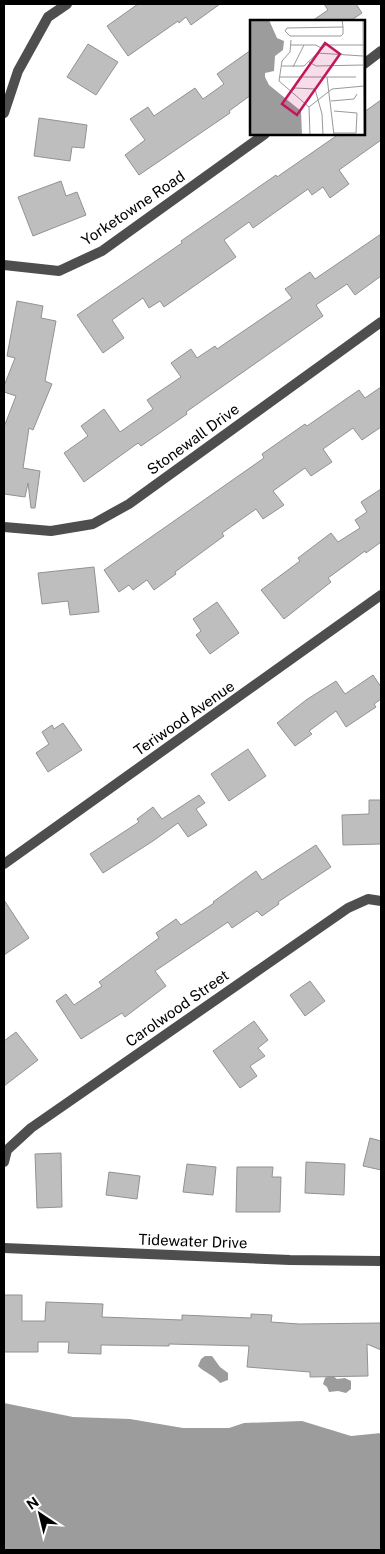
<svg xmlns="http://www.w3.org/2000/svg" width="385" height="1554" font-family="'Public Sans',sans-serif">
	<style>
		.water { fill: #9c9c9c }
		.building { fill: #bebebe; stroke: #929292 }
		.lines { fill: none; stroke-linecap: round; stroke-linejoin: round }
		.street { stroke: #4e4e4e; stroke-width: 10 }
		.labels { text-anchor: middle; dominant-baseline: central; stroke-width: 5; stroke-linejoin: round; paint-order: stroke }
		.street-label { font-size: 15px; fill: #000; stroke: #fff }
		.inset-road { fill: none; stroke: #999; stroke-width: 1 }
		.view { fill: #c2185b; fill-opacity: 0.15; stroke: #c2185b; stroke-width: 2.5 }
		.inset-edge { fill: none; stroke: #000; stroke-width: 2.5 }
	</style>
	<rect width="100%" height="100%" fill="#fff"/>
	<path class="water" d="M205,1356h7l8,11 8,6v7l-8,3c-6,-8 -15,-10 -22,-17l3,-7z
		M328,1376h5l4,3 8,-1 6,3v8l-5,4 -8,-2 -9,1 -2,-5 -4,-3 2,-6z
		M4,1403l69,14 57,2 53,9h46l15,-5 58,-2 49,15 30,-3v117h-377z"/>
	<path class="building" d="M138,4h82l-29,21 -5,-8 -7,6 -1,-2 -50,35 -21,-30z
		M324,4h32l6,9 -12,8h-38l16,-11z
		M88,44l30,18 -22,33 -29,-18z
		M251,50v45l-22,16 1,2 -91,62 -14,-20 20,-15 -15,-21 18,-12 6,9 41,-28 8,11 21,-15 -7,-10z
		M381,100v40l-42,30 10,14 -19,14 -7,-11 -11,8 -4,-6 -55,39 -4,-6 -25,18 12,17 -72,50 -4,-6 -11,7 -6,-10 -31,22 12,18 -21,15 -26,-38 105,-72 -1,-2 39,-27 56,-39 1,2 62,-43h25v-22z
		M39,118l48,7 -3,23 -12,-1 -2,14 -36,-5z
		M61,181l5,15 11,-4 9,23 -53,21 -15,-39z
		M381,234v42l-26,19 -8,-11 -31,21 7,11 -137,96 1,2 -46,32 -3,-3 -54,39 -20,-29 24,-17 -7,-10 23,-17 16,23 33,-23 -6,-9 34,-23 -10,-14 20,-14 6,9 18,-12 2,3 75,-51 -7,-9 25,-17 5,7z
		M17,301l26,5 -2,12 15,3 -11,60 7,3 -19,46 -4,-2 -6,40 17,3 -5,37h-4l-3,-25 -3,14 -21,-3v-67l12,-31 -12,-4v-6l11,-28 -8,-2z
		M381,387v40l-19,13 -9,-12 -30,21 9,13 -21,14 -6,-8 -32,23 11,14 -21,14 -7,-10 -34,24 2,3 -49,36 1,2 -22,16 -7,-10 -14,10 -4,-5 -10,7 -15,-22 160,-112 -2,-4 43,-30 2,2 52,-36 6,8z
		M381,489v53l-15,11 -1,-2 -37,27 3,4 -47,37 -23,-29 39,-29 -2,-3 33,-25 7,9 22,-14 -5,-8 12,-8 -6,-10z
		M94,567l5,45 -29,3 -2,-14 -26,3 -4,-31z
		M217,602l22,31 -29,21 -14,-19 5,-4 -8,-12z
		M373,675l8,12v12l-7,5 2,3 -30,20 -10,-16 -27,20 3,3 -17,12 -18,-23 29,-23 30,-19 9,13z
		M63,723l19,27 -34,22 -12,-19 13,-9 -7,-12 10,-7 2,4z
		M248,749l18,27 -37,25 -18,-27z
		M199,795l6,8 -9,6 11,16 -19,12 -10,-14 -25,18 -50,32 -13,-19 49,-32 -2,-3 16,-12 9,12z
		M369,800h12v44l-38,1 -1,-30 27,-1z
		M316,845l15,22 -53,35 1,2 -17,12 -5,-5 -25,17 -4,-6 -73,49 11,15 -41,31 -3,-4 -41,26 -25,-38 10,-7 8,11 28,-19 -3,-4 60,-44 -3,-5 20,-14 5,6 33,-22 -1,-1 43,-31 6,9z
		M4,900l25,38 -25,17z
		M310,981l15,20 -20,15 -15,-21z
		M254,1021l14,19 -10,8 7,8 -15,10 7,10 -17,12 -27,-37z
		M16,1032l22,28 -34,26v-45z
		M370,1138l11,3v29l-18,-4z
		M61,1153l1,54 -25,1 -2,-54z
		M306,1162l39,2 -1,31 -39,-2z
		M187,1164l29,3 -3,28 -30,-3z
		M237,1167h36l-1,10h9l-1,35h-44z
		M109,1172l31,4 -3,23 -31,-4z
		M4,1295h18v26h23l1,-19 57,2 -1,13 80,3v-5l69,3v-4l21,1 -1,7 28,2 82,-1v27l-14,-6 1,32 -58,1v-5l-63,-5 2,-21 -80,-2v2l-68,-1v9l-33,-1 1,-11h-31v10h-34z"/>
	<g class="lines">
		<path class="street" d="M364,64l17,-13
			M4,113l14,-42 30,-54 19,-13
			M4,265l55,6 43,-20 163,-117
			M4,527l47,4 42,-7 36,-20 252,-182
			M4,864l377,-269
			M4,1162l3,-12 24,-22 317,-220 20,-9 13,2
			M4,1248l286,12 91,1"/>
	</g>
	<g class="labels">
		<g class="street-label">
			<text transform="translate(133 208) rotate(-34)">Yorketowne Road</text>
			<text transform="translate(193 439) rotate(-36)">Stonewall Drive</text>
			<text transform="translate(184 718) rotate(-35)">Teriwood Avenue</text>
			<text transform="translate(177 1008) rotate(-35)">Carolwood Street</text>
			<text transform="translate(193 1241) rotate(2)">Tidewater Drive</text>
		</g>
	</g>
	<g transform="translate(250 20)">
		<rect width="115" height="115" fill="#fff"/>
		<path d="M0,0h19l8,18 7,3 -1,9 -8,6 -1,15 -9,2v4l4,8 32,26 1,24h-52z" fill="#9c9c9c"/>
		<path class="inset-road" d="M92,0l1,7v7l-2,2h-51l-5,-5 2,-3 56,-1M113,0l1,115M41,20l-1,12 -8,9 -3,20 30,26 1,28M41,25h25l5,3M67,33l46,3M59,42l7,4 47,-1M32,46h22l22,-21h39M43,47l11,-22M29,57h77M77,57l7,58M41,72l4,-4 20,1 7,25 1,21M81,81l23,-2 3,-5M59,87l23,-18 32,-3M84,91l23,2 -1,20h-22"/>
		<path class="view" d="M75,23l15,11 -43,61 -15,-11z"/>
		<rect width="115" height="115" class="inset-edge"/>
	</g>
	<rect width="385" height="1554" fill="none" stroke="#000000" stroke-width="10"/>
	<g transform="translate(40 1514) rotate(325)" stroke="#ffffff" stroke-width="4" paint-order="stroke">
	<path d="M0-4L9 19L0 12L-9 19Z" fill="#000000"/>
	<text y="-8" font-size="14" font-weight="bold" text-anchor="middle" fill="#000000">N</text>
	</g>
</svg>
